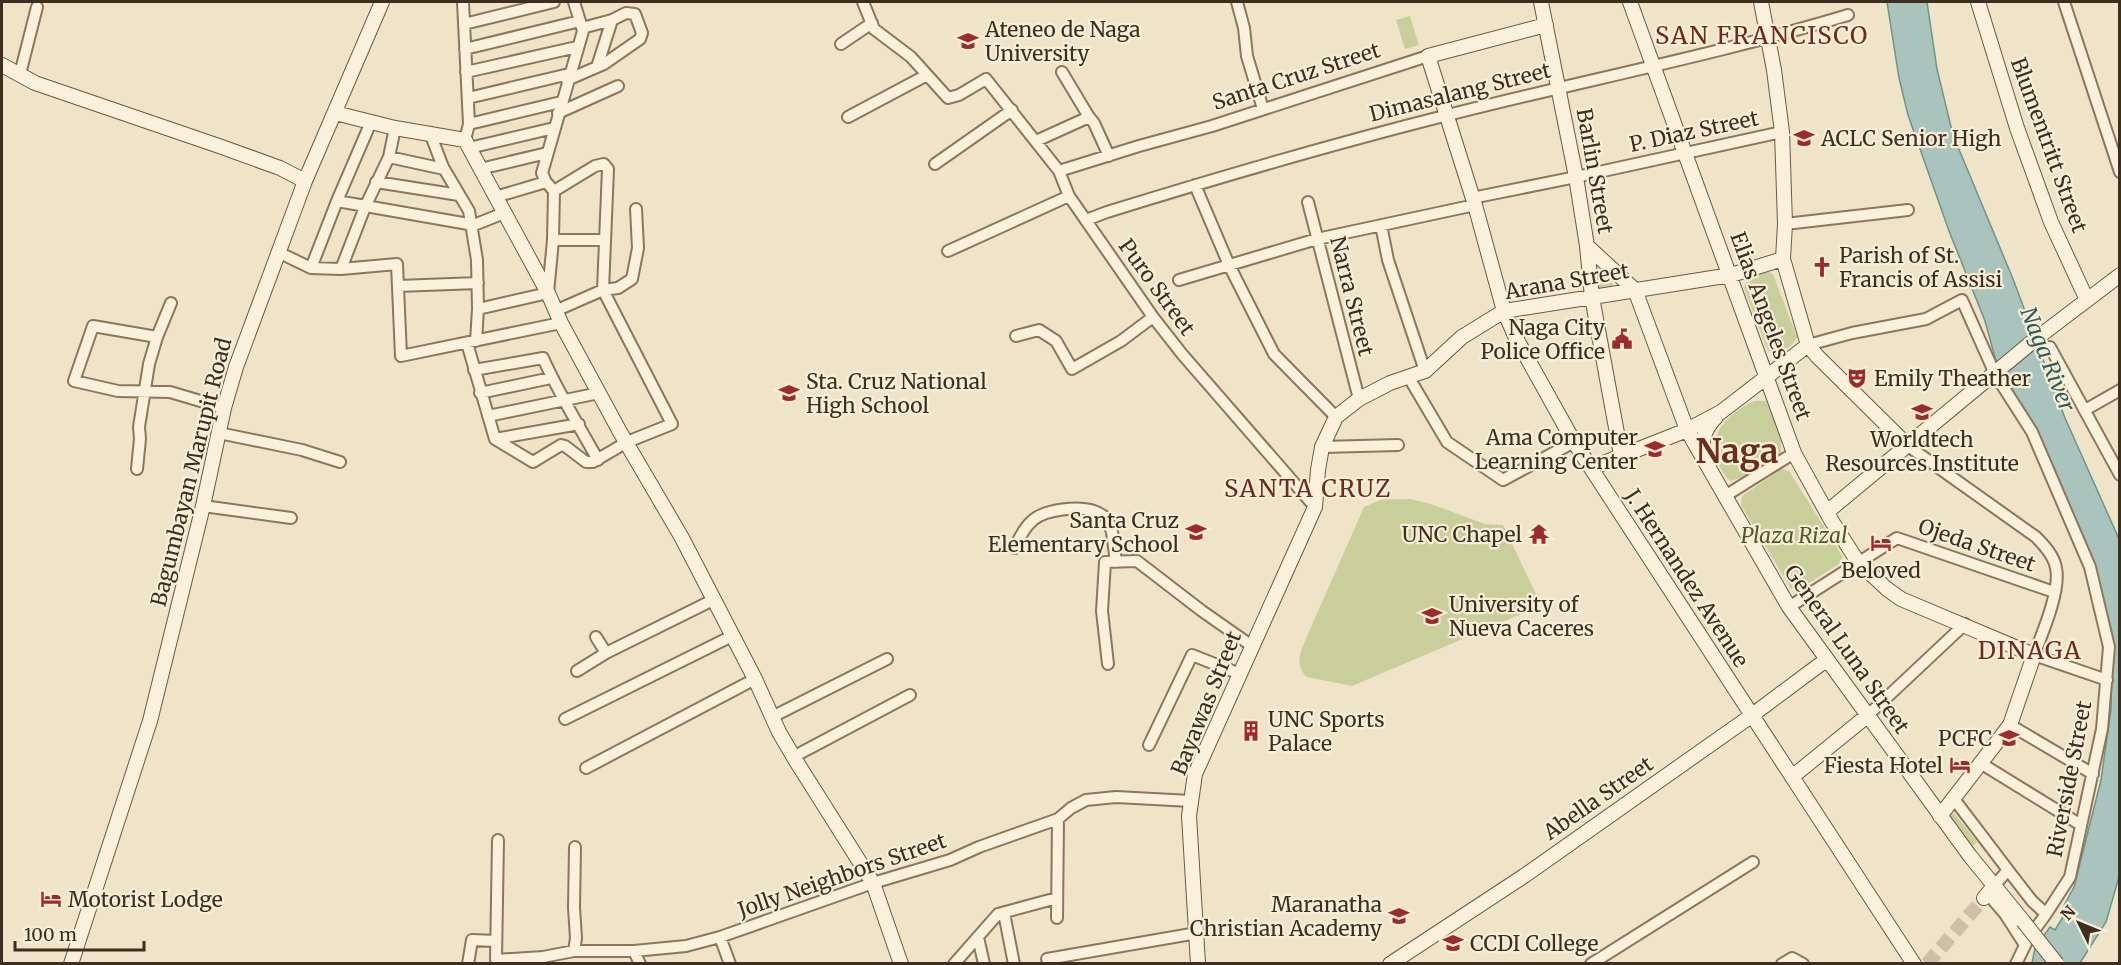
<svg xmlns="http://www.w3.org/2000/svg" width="2121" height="965" font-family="Merriweather,serif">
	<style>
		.green { fill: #c9cf9b }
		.water { fill: #a9c4bc; stroke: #6f938a; stroke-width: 1.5 }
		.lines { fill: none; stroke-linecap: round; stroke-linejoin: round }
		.secondary-tunnel { stroke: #ccc0a6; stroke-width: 14; stroke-dasharray: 14 7; stroke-linecap: butt }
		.street-casing { stroke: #8d765c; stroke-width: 14 }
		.secondary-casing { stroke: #6f573f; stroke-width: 16 }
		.street { stroke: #faf1dc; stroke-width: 10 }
		.secondary { stroke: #faf1dc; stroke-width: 14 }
		.secondary-bridge-casing { stroke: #6f573f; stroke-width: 16; stroke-linecap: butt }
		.secondary-bridge { stroke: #faf1dc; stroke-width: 14 }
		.labels { text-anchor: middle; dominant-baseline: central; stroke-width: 4.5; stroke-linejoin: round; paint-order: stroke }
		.poi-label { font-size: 21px; fill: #3d2e20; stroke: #f7eed8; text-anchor: start }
		.street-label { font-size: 21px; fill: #3d2e20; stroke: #f7eed8 }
		.park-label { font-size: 21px; font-style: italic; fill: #4d5a26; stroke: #f7eed8 }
		.water-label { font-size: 22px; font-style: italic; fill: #2f5d5a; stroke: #f7eed8 }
		.quarter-label { font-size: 24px; letter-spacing: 1.5px; fill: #6b2e1e; stroke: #f7eed8 }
		.town-label { font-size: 33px; font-weight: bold; fill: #6b2e1e; stroke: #f7eed8 }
	</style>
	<rect width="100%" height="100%" fill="#f0e4c8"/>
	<path class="green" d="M1410,16l9,29 -14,4 -9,-29z
		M1596,269l17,15 -1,4 -15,3z
		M1767,271l6,3 24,63c-5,11 -17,17 -29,14l-24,-63c3,-11 12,-16 23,-17z
		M1754,401h12l15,33v19c-12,12 -34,24 -51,28 -31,-34 -12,-62 24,-80z
		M1782,469l7,2 54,86 -4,7 -41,26 -7,-1 -50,-84 1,-9z
		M1383,499h27l21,5 54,20 18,1 34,71 -4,13 -181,77 -45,-9c-11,-10 -8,-22 -3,-34l60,-136z
		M1954,813l23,29 -8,7 -23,-30z"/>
	<path class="water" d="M1887,2h40l10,67 16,66 60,144 52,139 54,121v338l-13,45 -26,41h-48l3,-15 15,-21 5,3 9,-15 -4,-2 14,-26 27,-107 10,-71 1,-64 -62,-182 -54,-102 -11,-40 -36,-90 -41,-116 -9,-37z"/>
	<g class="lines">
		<path class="secondary-tunnel" d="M1927,964l57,-66"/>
		<g class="street-casing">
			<path id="street" d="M463,2l6,122 -4,16
				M863,2l11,27 37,28 37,41 11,-3 27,-16 73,92 10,25 84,121 29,37 133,153
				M1237,2l7,26 3,28 16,53
				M2064,2l56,170
				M464,24l90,-22
				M582,28l30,-8 -15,47
				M841,44l31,-21
				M465,49l115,-28
				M466,72l111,-25
				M20,74l17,-67
				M567,80l37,-16 36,-25 2,-6 -7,-19 -9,-1 -14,7
				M468,98l101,-24
				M558,113l60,-27
				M848,117l79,-42
				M1089,117l5,6 15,33
				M469,124l92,-22
				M430,133l13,34 26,44 8,49 1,49 -2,32
				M1036,141l53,-24 -27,-45
				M469,148l85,-20
				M389,157l55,12
				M935,164l77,-54
				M480,169l67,-16
				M1059,171l80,-25 73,-20 216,-70
				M376,182l83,13
				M1195,185l34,80 45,89 62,63
				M554,191l-1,49h52
				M495,197l51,-15
				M1472,198l104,-21 206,-45
				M337,201l137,24 30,-12
				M1308,202l51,197
				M1086,220l21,-8c113,-35 226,-68 341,-97 133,-34 268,-60 400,-100
				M1785,224l123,-14
				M1381,225l7,35 37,111
				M948,251l121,-55
				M278,252l33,16 30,1 56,-5 4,92 160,-33
				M311,268l26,-67 34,-79
				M341,269l24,-62 24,-50 6,-29
				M1179,280l138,-41 158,-34
				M398,286l80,-3
				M478,309l70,-16 5,-53
				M555,311l48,-21 15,-2 14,-9 6,-31 -2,-39
				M1016,336l23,-6 17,11 16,28 49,-28 32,-24
				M157,337l-64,-11 -19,55 44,10 52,1 54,16
				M467,343l28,96 38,23 28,-17 4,1 21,16h7l34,-20 45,-18 -69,-134 5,-121 -4,-5 -9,2 -41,25 -8,-9 -4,-9 41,-142 -9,-29
				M1808,345l44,-12 74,-14 36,-19 33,74 37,58 58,135 19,80 -7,82 -32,148 -24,37 -14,-13 -24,-31 -14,16
				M2050,347l70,128
				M474,370l69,-12c15,34 36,68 55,102
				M1408,376l39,66 56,38 71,-38
				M480,393l71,-15
				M2085,410l35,-20
				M488,416l111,-23
				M219,433l83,17 38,12
				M495,439l84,-15
				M1908,446l128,91c9,9 18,19 20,31 5,22 -14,66 -22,87l73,25
				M1322,447l76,-2
				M137,469l3,-30 -1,-12 10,-63 8,-27 14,-34
				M1725,496l69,-43
				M203,506l88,12
				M1015,548c4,-10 10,-21 18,-28 13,-11 45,-14 61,-9 4,1 9,5 13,7l5,14 4,30
				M1789,607l108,-69 157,54
				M596,637l10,16
				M1108,664l-6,-53 3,-49 32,-1 65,50 50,35
				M577,671l29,-18 107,-53
				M1867,716l98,-92
				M772,717l115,-58
				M565,719l167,-83
				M2010,725l83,49
				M1149,745l43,-90 48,19
				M793,757l117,-62
				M1982,764l99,61
				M586,768l169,-89
				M1954,799l54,71
				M498,840l-2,120 47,-3 31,-6h60l52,-5 34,-9 153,-54 77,-23 29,-13 79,-28 13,-11 15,-8 30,-3 75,4
				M1987,893l18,21 20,31
				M1004,913l10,51
				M1057,918l1,-99
				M720,937l10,27
				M978,937l6,27
				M574,951l2,-13 -2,-30 1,-61
				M634,951l6,13
				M1047,959l150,-26
				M468,964l4,-24 24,1
				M954,964l44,-50 59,-16
				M1591,964l162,-102
				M1782,964l10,-6 11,6
				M2016,964l12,-25 18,-25"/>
		</g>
		<g class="secondary-casing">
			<path id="secondary" d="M1541,2l35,175 11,69 5,51 29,158
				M1630,2l164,451 37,67 27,42 29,27 14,10 133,56 -24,70 -70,91
				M1761,2l13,68 8,62 3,92 -2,35 25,86 9,11 91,90
				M1978,2l39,126 34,94 36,78
				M1546,25l-118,31 47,149 29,106 12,27 58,104 340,522
				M2,65l33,18 184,63 61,22 25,13
				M335,113l60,15 70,12 83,153 13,30 59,109 62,106 73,141 24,53 17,29 77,122 28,81
				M1587,246l48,44 52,140 102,177 181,249 53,65
				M1703,457c-2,-16 1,-28 13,-40
				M1591,468l96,-38 34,-18 87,-67
				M1827,512l210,-174 83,-63
				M1792,777l75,-61
				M1984,898l10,-12
				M71,964l79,-243 53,-215 21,-98 12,-41 69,-186 77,-179
				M1198,964l-9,-148 6,-42 120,-267 3,-37 4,-23 14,-30 23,-18 31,-16 35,-12 37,-34 42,-26 227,-36 52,-16
				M1390,964l134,-88 227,-160 75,-56"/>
		</g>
		<use href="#street" class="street"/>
		<use href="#secondary" class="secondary"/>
		<g class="secondary-bridge-casing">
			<path id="secondary-bridge" d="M2023,921l34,43"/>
		</g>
		<use href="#secondary-bridge" class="secondary-bridge"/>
	</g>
	<defs>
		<g id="university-bare" transform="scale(1.62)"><path d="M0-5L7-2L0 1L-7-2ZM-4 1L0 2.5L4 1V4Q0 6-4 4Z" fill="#9e2a2b" stroke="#f7eed8" stroke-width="2.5" paint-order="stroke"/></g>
		<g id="school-bare" transform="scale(1.62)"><path d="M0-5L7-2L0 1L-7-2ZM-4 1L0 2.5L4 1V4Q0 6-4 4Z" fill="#9e2a2b" stroke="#f7eed8" stroke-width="2.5" paint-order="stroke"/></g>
		<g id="church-bare" transform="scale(1.62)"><path d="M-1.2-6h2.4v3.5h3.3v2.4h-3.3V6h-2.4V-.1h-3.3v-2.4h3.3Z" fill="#9e2a2b" stroke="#f7eed8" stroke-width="2.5" paint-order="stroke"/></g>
		<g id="civic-bare" transform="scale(1.62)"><path d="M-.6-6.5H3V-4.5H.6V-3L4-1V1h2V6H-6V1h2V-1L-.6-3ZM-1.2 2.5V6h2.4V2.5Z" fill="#9e2a2b" stroke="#f7eed8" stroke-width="2.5" paint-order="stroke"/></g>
		<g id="theatre-bare" transform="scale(1.62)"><path d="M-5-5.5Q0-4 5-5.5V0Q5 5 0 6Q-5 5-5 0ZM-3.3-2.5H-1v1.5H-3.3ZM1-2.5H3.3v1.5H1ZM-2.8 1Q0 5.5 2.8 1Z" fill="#9e2a2b" stroke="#f7eed8" stroke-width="2.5" paint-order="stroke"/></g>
		<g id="temple-bare" transform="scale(1.62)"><path d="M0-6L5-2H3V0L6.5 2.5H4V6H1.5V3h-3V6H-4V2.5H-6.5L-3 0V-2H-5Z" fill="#9e2a2b" stroke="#f7eed8" stroke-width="2.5" paint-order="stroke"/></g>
		<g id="hotel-bare" transform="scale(1.62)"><path d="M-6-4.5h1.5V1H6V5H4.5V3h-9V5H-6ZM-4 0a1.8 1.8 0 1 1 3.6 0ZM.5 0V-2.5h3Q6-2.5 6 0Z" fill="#9e2a2b" stroke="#f7eed8" stroke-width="2.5" paint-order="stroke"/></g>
		<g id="building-bare" transform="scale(1.62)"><path d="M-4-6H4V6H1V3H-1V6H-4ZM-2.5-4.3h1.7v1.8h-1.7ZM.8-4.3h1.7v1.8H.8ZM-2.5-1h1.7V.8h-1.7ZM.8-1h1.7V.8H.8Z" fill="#9e2a2b" stroke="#f7eed8" stroke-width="2.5" paint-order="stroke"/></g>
	</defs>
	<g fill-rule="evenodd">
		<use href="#university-bare" x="968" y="41"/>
		<use href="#school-bare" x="1804" y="138"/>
		<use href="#church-bare" x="1822" y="267"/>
		<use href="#civic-bare" x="1622" y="339"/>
		<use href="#theatre-bare" x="1857" y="378"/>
		<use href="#school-bare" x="789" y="393"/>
		<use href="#university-bare" x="1922" y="412"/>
		<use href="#university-bare" x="1655" y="449"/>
		<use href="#school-bare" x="1196" y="532"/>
		<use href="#temple-bare" x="1539" y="534"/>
		<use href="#hotel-bare" x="1881" y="543"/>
		<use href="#university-bare" x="1432" y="616"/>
		<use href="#building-bare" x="1251" y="731"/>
		<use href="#school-bare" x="2009" y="738"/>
		<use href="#hotel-bare" x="1960" y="765"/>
		<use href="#hotel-bare" x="51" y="899"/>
		<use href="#school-bare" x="1399" y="916"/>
		<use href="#university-bare" x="1453" y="943"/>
	</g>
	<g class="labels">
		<g class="poi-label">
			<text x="985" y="29">Ateneo de Naga<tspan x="985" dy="24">University</tspan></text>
			<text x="1821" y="138">ACLC Senior High</text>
			<text x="1839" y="255">Parish of St.<tspan x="1839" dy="24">Francis of Assisi</tspan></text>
			<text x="1605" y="327" text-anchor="end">Naga City<tspan x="1605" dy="24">Police Office</tspan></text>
			<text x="1874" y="378">Emily Theather</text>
			<text x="806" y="381">Sta. Cruz National<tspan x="806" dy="24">High School</tspan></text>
			<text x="1638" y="437" text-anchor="end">Ama Computer<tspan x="1638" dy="24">Learning Center</tspan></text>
			<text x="1922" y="439" text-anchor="middle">Worldtech<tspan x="1922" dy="24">Resources Institute</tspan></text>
			<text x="1179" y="520" text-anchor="end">Santa Cruz<tspan x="1179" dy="24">Elementary School</tspan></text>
			<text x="1522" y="534" text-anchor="end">UNC Chapel</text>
			<text x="1881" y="570" text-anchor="middle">Beloved</text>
			<text x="1449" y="604">University of<tspan x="1449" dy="24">Nueva Caceres</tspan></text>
			<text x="1268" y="719">UNC Sports<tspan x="1268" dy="24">Palace</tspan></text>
			<text x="1992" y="738" text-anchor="end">PCFC</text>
			<text x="1943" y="765" text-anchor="end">Fiesta Hotel</text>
			<text x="68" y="899">Motorist Lodge</text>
			<text x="1382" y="904" text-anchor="end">Maranatha<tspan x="1382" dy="24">Christian Academy</tspan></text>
			<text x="1470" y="943">CCDI College</text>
		</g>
		<g class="street-label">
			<text transform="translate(1296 76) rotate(-18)">Santa Cruz Street</text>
			<text transform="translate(1460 92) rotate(-14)">Dimasalang Street</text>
			<text transform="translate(1694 131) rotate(-12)">P. Diaz Street</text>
			<text transform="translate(2049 145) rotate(70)">Blumentritt Street</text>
			<text transform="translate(1595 171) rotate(80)">Barlin Street</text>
			<text transform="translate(1567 281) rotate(-10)">Arana Street</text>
			<text transform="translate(1157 287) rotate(54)">Puro Street</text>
			<text transform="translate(1352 296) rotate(76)">Narra Street</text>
			<text transform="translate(1771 326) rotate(70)">Elias Angeles Street</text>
			<text transform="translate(191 472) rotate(-76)">Bagumbayan Marupit Road</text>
			<text transform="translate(1977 545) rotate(19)">Ojeda Street</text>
			<text transform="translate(1687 578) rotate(57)">J. Hernandez Avenue</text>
			<text transform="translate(1847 649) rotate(55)">General Luna Street</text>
			<text transform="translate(1206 703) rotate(-68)">Bayawas Street</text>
			<text transform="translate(2069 779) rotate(-79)">Riverside Street</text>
			<text transform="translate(1598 798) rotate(-35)">Abella Street</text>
			<text transform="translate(842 875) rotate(-19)">Jolly Neighbors Street</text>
		</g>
		<g class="park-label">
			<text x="1794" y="535">Plaza Rizal</text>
		</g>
		<g class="water-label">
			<text transform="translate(2048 359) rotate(68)">Naga River</text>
		</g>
		<g class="quarter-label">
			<text x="1762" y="35">SAN FRANCISCO</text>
			<text x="1308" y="488">SANTA CRUZ</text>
			<text x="2030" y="650">DINAGA</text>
		</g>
		<g class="town-label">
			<text x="1737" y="451">Naga</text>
		</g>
	</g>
	<rect width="2121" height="965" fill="none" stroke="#3d2e20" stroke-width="6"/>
	<g transform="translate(2079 923) rotate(313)" stroke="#f7eed8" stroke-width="4.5" paint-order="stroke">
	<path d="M0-4.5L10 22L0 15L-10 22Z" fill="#3d2e20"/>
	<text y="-9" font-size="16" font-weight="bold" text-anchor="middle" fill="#3d2e20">N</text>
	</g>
	<path d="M15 941v9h129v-9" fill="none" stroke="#3d2e20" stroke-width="3"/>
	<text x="24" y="941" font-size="18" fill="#3d2e20" stroke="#f7eed8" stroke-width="4.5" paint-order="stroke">100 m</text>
</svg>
